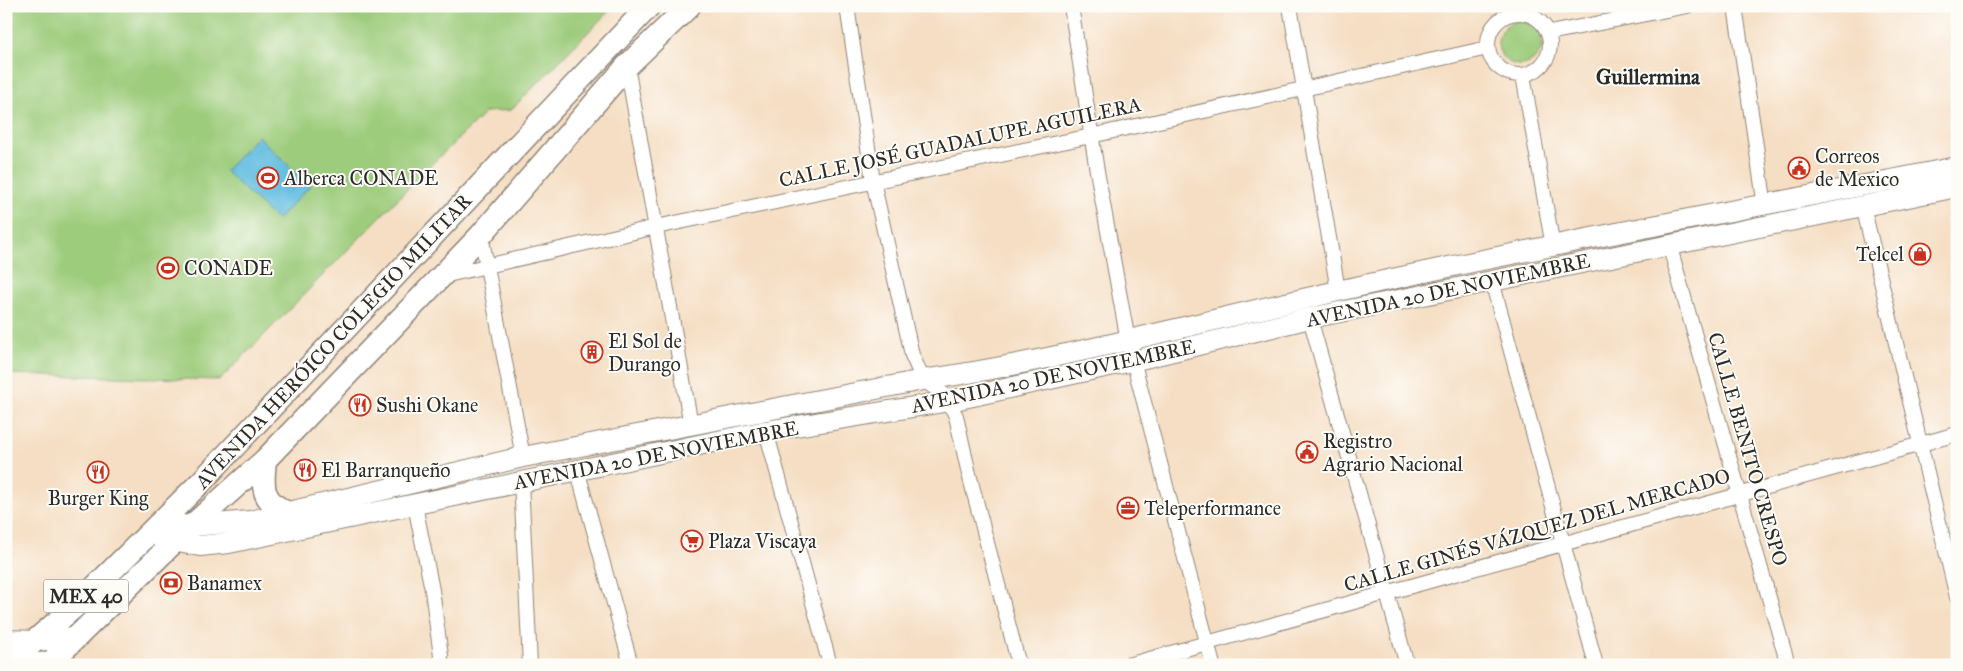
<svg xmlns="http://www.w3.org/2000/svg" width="1963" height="671" font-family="'IM FELL Great Primer',serif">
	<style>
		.green { fill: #9dcc7b; stroke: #647c53 }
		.water { fill: #63bde1; stroke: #477486 }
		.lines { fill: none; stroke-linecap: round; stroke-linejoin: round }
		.minor-casing { stroke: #908477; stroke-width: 16 }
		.secondary-casing { stroke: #908477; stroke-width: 22 }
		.primary-casing { stroke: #908477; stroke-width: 25 }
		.minor { stroke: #fff; stroke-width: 14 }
		.secondary { stroke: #fff; stroke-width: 20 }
		.primary { stroke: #fff; stroke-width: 22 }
		.labels { text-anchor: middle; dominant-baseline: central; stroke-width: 4; stroke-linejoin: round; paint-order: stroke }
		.shield { fill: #fdfcf7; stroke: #6a6a68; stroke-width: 1 }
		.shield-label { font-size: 19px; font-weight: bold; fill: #2b2b2b }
		.street-label { font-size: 20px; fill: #2b2b2b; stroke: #fdfcf7 }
		.poi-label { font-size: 20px; fill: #2b2b2b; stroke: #fdfcf7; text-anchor: start }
		.neighbourhood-label { font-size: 21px; font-weight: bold; fill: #2b2b2b; stroke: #fdfcf7 }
	</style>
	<rect width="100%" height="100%" fill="#fdfcf7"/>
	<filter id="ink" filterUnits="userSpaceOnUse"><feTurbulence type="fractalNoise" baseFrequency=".02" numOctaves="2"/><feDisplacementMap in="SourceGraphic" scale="10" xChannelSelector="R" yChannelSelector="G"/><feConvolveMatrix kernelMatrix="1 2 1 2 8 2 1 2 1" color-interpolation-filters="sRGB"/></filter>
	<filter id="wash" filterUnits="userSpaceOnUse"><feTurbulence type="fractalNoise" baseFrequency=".0096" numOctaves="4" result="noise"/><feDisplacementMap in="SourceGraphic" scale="20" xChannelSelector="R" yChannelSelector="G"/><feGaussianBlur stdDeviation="1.12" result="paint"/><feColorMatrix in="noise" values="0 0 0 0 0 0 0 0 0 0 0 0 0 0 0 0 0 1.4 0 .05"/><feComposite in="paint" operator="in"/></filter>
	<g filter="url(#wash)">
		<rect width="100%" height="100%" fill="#f5dec3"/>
		<path class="green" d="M6,6h608l-103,104 -25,2 -53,51 -213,217 -214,-6z
			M1498 43a22 22 0 1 1 44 0a22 22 0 1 1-44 0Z"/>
		<path class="water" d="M258,136l52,50 -33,34 -52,-49z"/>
	</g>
	<g filter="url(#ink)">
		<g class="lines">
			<g class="minor-casing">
				<path id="minor" d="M847,6l26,175 39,174 11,25 22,15 11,21 13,58 50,191
					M1071,6l26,165 31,170 85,324
					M1290,6l48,285
					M1735,6l30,200
					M1488 44a31 31 0 1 1 62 0a31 31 0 1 1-62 0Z
					M1549,33l138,-27
					M627,66l64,359
					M1523,75l30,172
					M1863,206l94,391
					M481,235l42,222
					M1669,244l119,421
					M443,276l213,-49 435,-91 397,-88
					M1492,281l104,384
					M1310,318l97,347
					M766,431l64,234
					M577,469l54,196
					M521,481l9,184
					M415,505l17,85 9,66 -1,9
					M1128,665l829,-231"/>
			</g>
			<g class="secondary-casing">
				<path id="secondary" d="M160,523l32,3 58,-5 273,-64 400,-77c140,-20 277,-58 415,-89 205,-46 413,-83 619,-124
					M161,539l39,7 29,-3 537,-112 184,-30 182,-40 178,-43 647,-131
					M6,640l30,1 40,-4
					M18,665l32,-3"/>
			</g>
			<g class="primary-casing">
				<path id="primary" d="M265,460c-3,27 -4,41 23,53
					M7,665l73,-63 120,-119 449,-477
					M48,665l126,-123 91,-82 216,-225 146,-169 62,-60"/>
			</g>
			<use href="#minor" class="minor"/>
			<use href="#secondary" class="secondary"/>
			<use href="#primary" class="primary"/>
		</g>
	</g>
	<defs>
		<g id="civic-ring" transform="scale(1.125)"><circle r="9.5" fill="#fdfcf7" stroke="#c8321e" stroke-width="1.5"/><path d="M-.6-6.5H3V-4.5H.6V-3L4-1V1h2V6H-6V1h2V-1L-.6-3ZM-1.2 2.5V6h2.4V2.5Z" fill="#c8321e"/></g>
		<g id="stadium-ring" transform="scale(1.125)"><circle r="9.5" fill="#fdfcf7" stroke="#c8321e" stroke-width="1.5"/><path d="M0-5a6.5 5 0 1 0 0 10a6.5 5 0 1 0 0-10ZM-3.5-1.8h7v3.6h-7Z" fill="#c8321e"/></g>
		<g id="shop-ring" transform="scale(1.125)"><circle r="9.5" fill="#fdfcf7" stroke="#c8321e" stroke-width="1.5"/><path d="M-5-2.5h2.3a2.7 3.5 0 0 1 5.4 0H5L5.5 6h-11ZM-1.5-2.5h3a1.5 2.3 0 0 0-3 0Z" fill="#c8321e"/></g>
		<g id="building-ring" transform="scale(1.125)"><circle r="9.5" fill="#fdfcf7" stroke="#c8321e" stroke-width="1.5"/><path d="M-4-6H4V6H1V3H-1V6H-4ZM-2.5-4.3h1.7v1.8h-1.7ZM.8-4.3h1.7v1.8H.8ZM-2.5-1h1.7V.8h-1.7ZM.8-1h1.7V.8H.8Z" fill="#c8321e"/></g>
		<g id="restaurant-ring" transform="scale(1.125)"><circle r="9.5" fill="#fdfcf7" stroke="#c8321e" stroke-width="1.5"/><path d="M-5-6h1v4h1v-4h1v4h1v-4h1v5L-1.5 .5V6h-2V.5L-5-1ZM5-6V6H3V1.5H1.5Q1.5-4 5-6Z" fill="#c8321e"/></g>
		<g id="office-ring" transform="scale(1.125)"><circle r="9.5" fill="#fdfcf7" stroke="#c8321e" stroke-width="1.5"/><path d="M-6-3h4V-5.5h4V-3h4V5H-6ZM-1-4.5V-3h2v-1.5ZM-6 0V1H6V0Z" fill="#c8321e"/></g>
		<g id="supermarket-ring" transform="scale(1.125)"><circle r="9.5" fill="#fdfcf7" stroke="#c8321e" stroke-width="1.5"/><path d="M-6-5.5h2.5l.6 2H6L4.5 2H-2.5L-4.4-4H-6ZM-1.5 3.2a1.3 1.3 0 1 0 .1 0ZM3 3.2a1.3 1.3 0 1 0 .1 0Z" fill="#c8321e"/></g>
		<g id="bank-ring" transform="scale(1.125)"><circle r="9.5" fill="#fdfcf7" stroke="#c8321e" stroke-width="1.5"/><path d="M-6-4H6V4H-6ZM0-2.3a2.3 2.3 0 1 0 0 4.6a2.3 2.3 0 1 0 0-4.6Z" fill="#c8321e"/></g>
	</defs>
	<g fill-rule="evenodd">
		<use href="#civic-ring" x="1799" y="168"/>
		<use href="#stadium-ring" x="268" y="178"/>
		<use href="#shop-ring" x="1920" y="254"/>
		<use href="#stadium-ring" x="168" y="268"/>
		<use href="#building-ring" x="592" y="352"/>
		<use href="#restaurant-ring" x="360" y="405"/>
		<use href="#civic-ring" x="1307" y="452"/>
		<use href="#restaurant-ring" x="305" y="470"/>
		<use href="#restaurant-ring" x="98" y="472"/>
		<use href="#office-ring" x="1128" y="508"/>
		<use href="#supermarket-ring" x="692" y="541"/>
		<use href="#bank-ring" x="171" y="583"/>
	</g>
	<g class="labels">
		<rect class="shield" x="43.5" y="579.5" width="85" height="33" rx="4"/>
		<g class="shield-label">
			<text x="86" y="596">MEX 40</text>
		</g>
		<g class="street-label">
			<text transform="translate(960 142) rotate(-12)">CALLE JOSÉ GUADALUPE AGUILERA</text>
			<text transform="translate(1448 290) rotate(-12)">AVENIDA 20 DE NOVIEMBRE</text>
			<text transform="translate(333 341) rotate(-47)">AVENIDA HERÓICO COLEGIO MILITAR</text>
			<text transform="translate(1053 376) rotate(-12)">AVENIDA 20 DE NOVIEMBRE</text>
			<text transform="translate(1748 449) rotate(74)">CALLE BENITO CRESPO</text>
			<text transform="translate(656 455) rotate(-11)">AVENIDA 20 DE NOVIEMBRE</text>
			<text transform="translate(1537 530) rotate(-16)">CALLE GINÉS VÁZQUEZ DEL MERCADO</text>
		</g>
		<g class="poi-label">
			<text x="1815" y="156">Correos<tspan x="1815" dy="23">de Mexico</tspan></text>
			<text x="284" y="178">Alberca CONADE</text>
			<text x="1904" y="254" text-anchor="end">Telcel</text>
			<text x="184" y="268">CONADE</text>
			<text x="608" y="341">El Sol de<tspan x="608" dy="23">Durango</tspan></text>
			<text x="376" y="405">Sushi Okane</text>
			<text x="1323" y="441">Registro<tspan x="1323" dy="23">Agrario Nacional</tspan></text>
			<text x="321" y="470">El Barranqueño</text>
			<text x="98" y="498" text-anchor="middle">Burger King</text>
			<text x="1144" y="508">Teleperformance</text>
			<text x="708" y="541">Plaza Viscaya</text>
			<text x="187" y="583">Banamex</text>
		</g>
		<g class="neighbourhood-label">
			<text x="1648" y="77">Guillermina</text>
		</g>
	</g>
	<rect width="1963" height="671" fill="none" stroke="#fdfcf7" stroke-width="25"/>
</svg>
